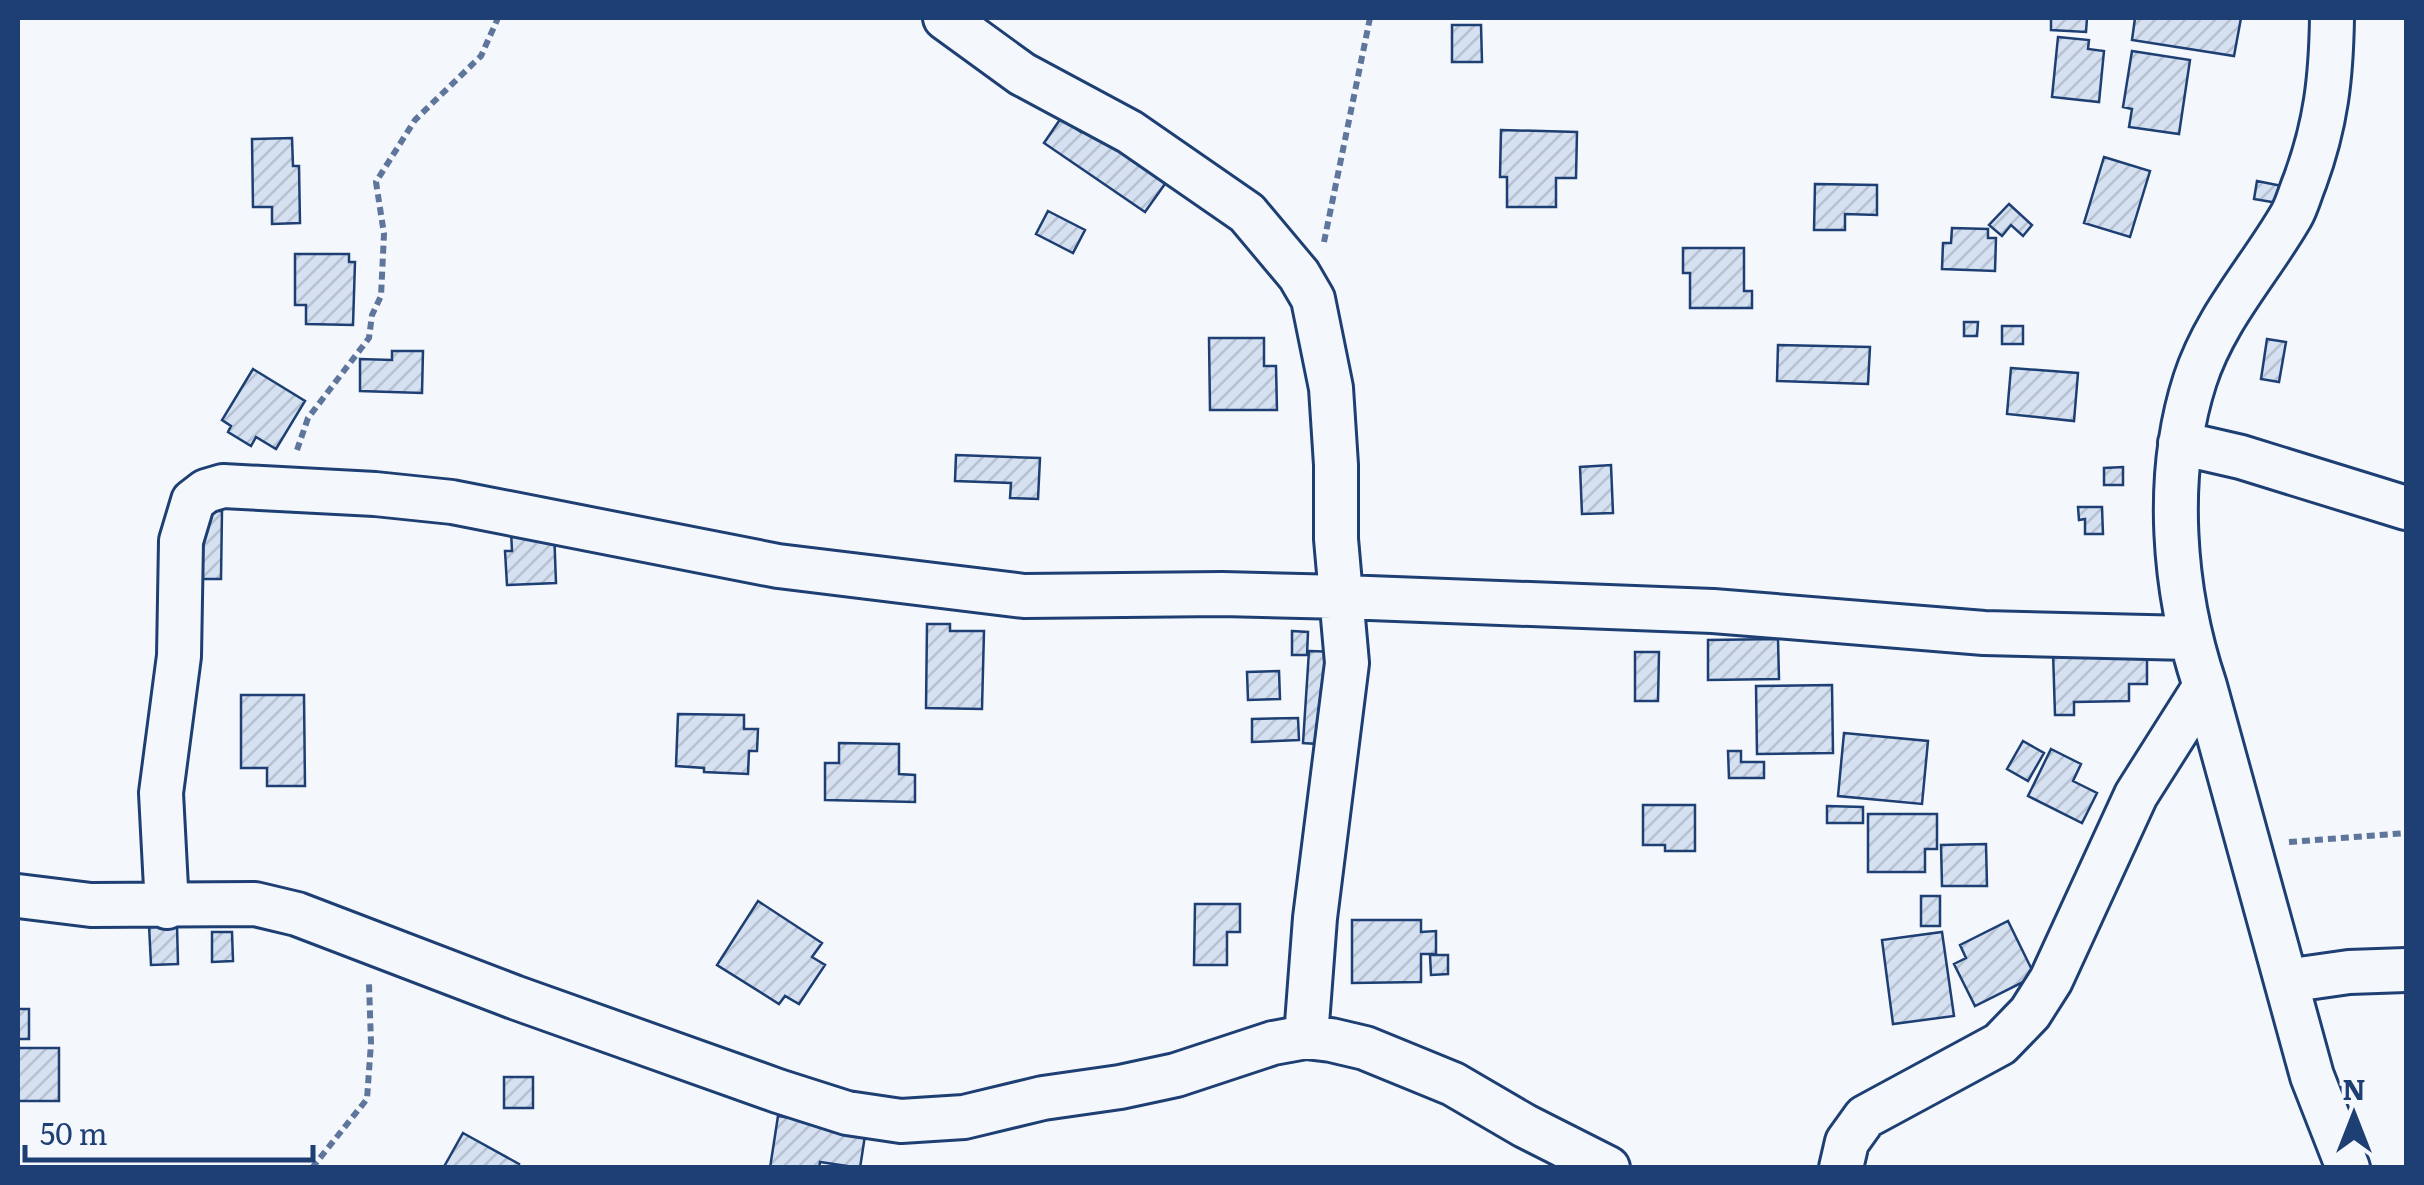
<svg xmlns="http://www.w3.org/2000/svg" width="2424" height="1185" font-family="Literata,serif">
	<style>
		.building { fill: url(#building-hatch); stroke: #1d3f73; stroke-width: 2.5 }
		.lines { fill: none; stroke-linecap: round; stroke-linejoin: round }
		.minor-casing { stroke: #1d3f73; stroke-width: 48 }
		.path { stroke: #5e769c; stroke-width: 6; stroke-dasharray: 8 5; stroke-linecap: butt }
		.minor { stroke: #f4f7fb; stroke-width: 42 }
	</style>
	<defs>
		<pattern id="building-hatch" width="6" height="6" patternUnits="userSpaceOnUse" patternTransform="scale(2.5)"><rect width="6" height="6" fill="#d5e0f0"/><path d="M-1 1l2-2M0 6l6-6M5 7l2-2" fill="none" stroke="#b6c1d1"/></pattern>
	</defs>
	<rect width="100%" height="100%" fill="#f4f7fb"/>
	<path class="building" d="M2051,18h36l-1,14 -35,-2z
		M2135,18h106l-7,38 -102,-16z
		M1452,25h29l1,37h-30z
		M2058,37l31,3 -1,9 16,2 -5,51 -47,-5z
		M2132,51l58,9 -11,74 -50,-7 3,-18 -9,-2z
		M1061,118l20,14 10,-14 81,56 -27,38 -101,-69z
		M1501,130l76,2 -1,46h-20v29h-49v-30h-7z
		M292,138l1,28h6l1,57 -28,1v-17h-19l-1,-68z
		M2104,157l46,14 -20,66 -46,-14z
		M2257,181l25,5 -4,17 -24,-4z
		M1815,184l62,1v30l-32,-1v16h-31z
		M2009,204l23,21 -9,11 -12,-11 -9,11 -13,-11z
		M1048,211l37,19 -12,23 -37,-19z
		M1952,228l36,1v9h8l-1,33 -53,-2 1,-26h8z
		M1683,248h61v43h8v17h-62v-35h-7z
		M295,254h54v8h6l-2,63 -47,-1v-19h-11z
		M1964,322h14l-1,14h-13z
		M2002,326h21v18h-21z
		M1209,338h55v28h12l1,44h-67z
		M2267,339l19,3 -7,40 -18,-3z
		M1778,345l92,2 -2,37 -91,-3z
		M392,351h31l-1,42 -62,-2v-32l32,1z
		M2011,368l67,5 -4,48 -67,-7z
		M253,369l52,32 -29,48 -20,-12 -5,9 -23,-14 3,-6 -9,-6z
		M956,455l84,3 -2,41 -28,-1 1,-15 -56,-2z
		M1611,465l2,48 -31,1 -2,-47z
		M2123,467v18h-19v-17z
		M2078,507h24l1,27h-18v-15l-6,1z
		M194,511h28l-1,68h-28z
		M554,529l2,54 -49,2 -2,-34h7l-1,-20z
		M927,624h23v7h34l-2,78 -56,-1z
		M1292,631l16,1 -1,23h-15z
		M1778,639l1,40 -71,1v-40z
		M1309,651l29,1 -6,93 -29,-2z
		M2147,651v33h-18v17l-55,1v13h-19l-2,-63z
		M1635,652h24l-1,49h-23z
		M1279,671l1,28 -32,1 -1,-28z
		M1832,685l1,68 -76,1 -1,-68z
		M241,695h63l1,91h-38v-18h-26z
		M678,714l66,1v14h14l-1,22h-8l-1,23 -44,-2v-4l-28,-2z
		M1298,718l1,22 -47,2v-23z
		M1844,733l84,8 -6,63 -84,-8z
		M2023,741l21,12 -16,28 -21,-12z
		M839,743l60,1v30l16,1v27l-90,-2v-37h14z
		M2051,749l30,15 -8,17 24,12 -15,30 -54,-27z
		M1728,751h13v11h23v16h-35z
		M1643,805h52v46h-30v-6h-22z
		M1827,806l36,1v16h-36z
		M1868,814h69v35h-12v23h-57z
		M1986,844l1,42h-45l-1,-41z
		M1921,896h19v30h-19z
		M758,901l64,42 -10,14 13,8 -26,39 -14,-8 -6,8 -62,-39z
		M1195,904h45v28h-13v33h-33z
		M1352,920h69v12l15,-1v23h-15v28l-69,1z
		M2008,921l27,55 -60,30 -21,-42 12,-6 -6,-13z
		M149,925h28l1,39 -27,1z
		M212,932h20l1,29 -21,1z
		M1942,932l12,84 -61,8 -11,-84z
		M1430,955h18v19l-17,1z
		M18,1009h11v30h-11z
		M18,1048h41v53h-41z
		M504,1077h29v31h-29z
		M778,1116l88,13 -6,39 -40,-6 -1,6h-49z
		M463,1133l56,31 -2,4h-66l-6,-3z"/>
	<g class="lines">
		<g class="minor-casing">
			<path id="minor" d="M945,18l77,56 108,58 117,81 52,62 14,24 18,89 5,77v74l11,124 -32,255 -9,119
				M2332,18c-1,60 -6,106 -27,163 -5,12 -8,25 -14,35 -32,55 -76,102 -96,164 -31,96 -22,211 10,306l107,390 36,92
				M2180,443l61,14 165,51
				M18,896l73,9 164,-1 42,10 217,83 264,94 69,22 54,8 63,-4 79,-19 77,-11 56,-12 97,-32 33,-6 25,3 34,8 88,36 72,42 83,42
				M167,907l-6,-114 18,-137 2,-115 12,-40 13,-10 17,-5 152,8 77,8 326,64 246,30 198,-2 121,3 370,14 271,22 205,5
				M2286,981l63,-9 57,-2
				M1841,1168l6,-26 18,-25 135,-73 30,-31 21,-33 85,-185 69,-109"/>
		</g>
		<path class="path" d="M1324,242l46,-224
			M297,450l11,-32 61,-80 3,-23 9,-19 3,-62 -8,-52 39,-62 66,-64 17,-38
			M2289,842l117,-9
			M312,1168l55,-69 4,-56 -2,-59"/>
		<use href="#minor" class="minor"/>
	</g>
	<rect width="2424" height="1185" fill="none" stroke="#1d3f73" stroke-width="40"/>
	<g transform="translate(2354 1115)" stroke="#f4f7fb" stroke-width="8" paint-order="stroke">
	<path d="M0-8L18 38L0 25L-18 38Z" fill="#1d3f73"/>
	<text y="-15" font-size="28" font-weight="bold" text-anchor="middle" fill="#1d3f73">N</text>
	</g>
	<path d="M25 1145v15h288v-15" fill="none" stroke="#1d3f73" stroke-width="5"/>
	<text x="40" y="1145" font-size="30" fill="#1d3f73" stroke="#f4f7fb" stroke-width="8" paint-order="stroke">50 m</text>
</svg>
